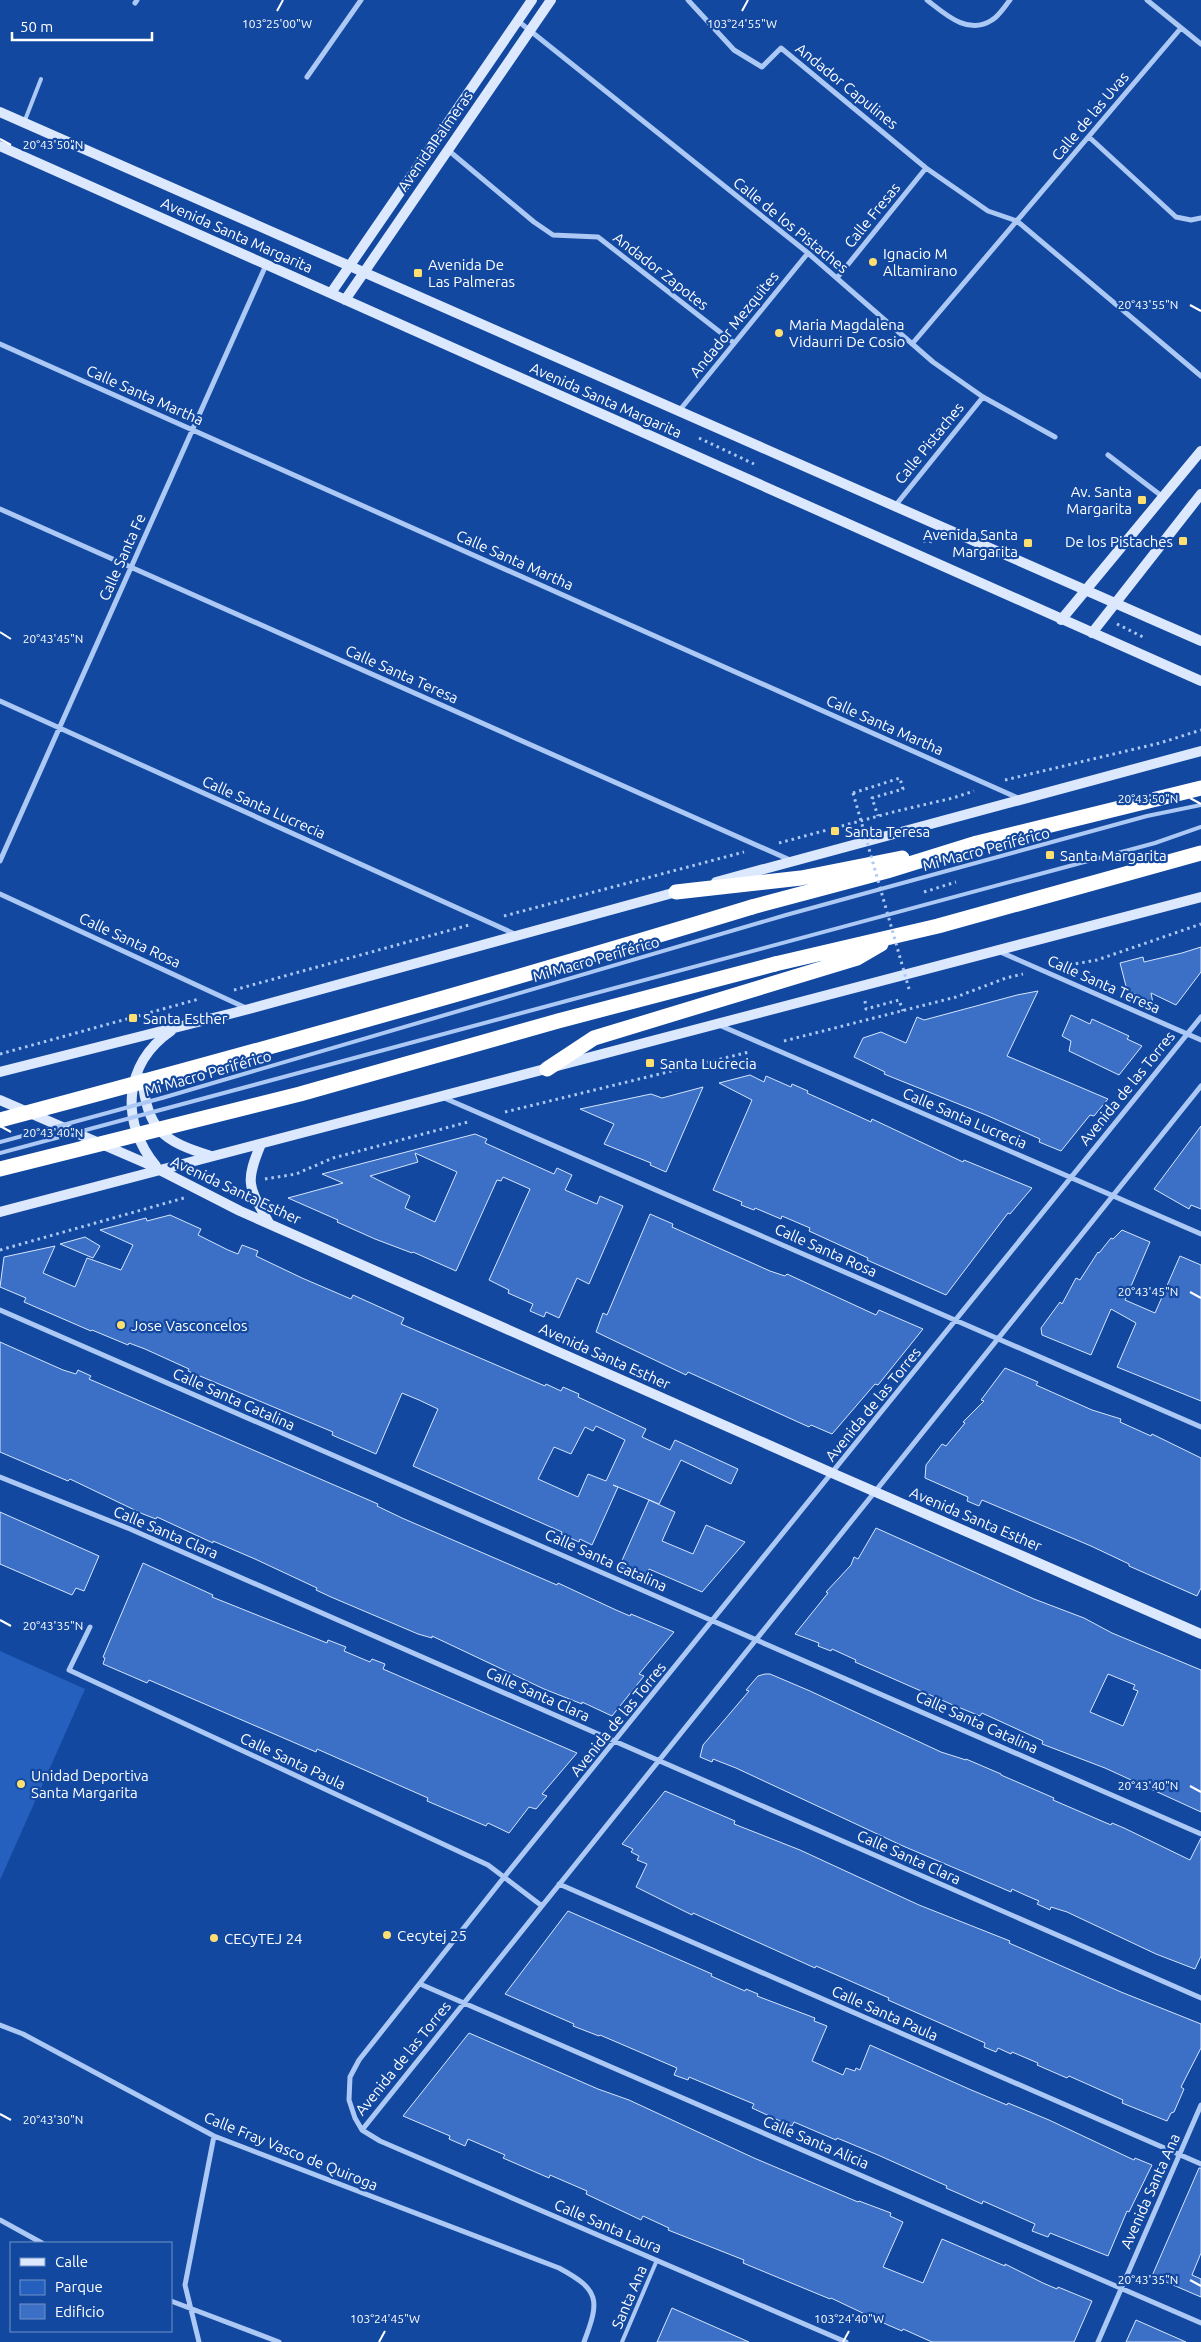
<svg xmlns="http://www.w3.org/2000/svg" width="1201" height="2342" font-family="Ubuntu,sans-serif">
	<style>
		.green { fill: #2660be }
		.building { fill: #3c70c7; stroke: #d5e5fe; fill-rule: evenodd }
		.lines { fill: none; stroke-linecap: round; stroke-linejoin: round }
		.path { stroke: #acc8f4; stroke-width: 3; stroke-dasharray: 2.5 4; stroke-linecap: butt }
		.lane { stroke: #acc8f4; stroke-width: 4 }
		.street { stroke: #acc8f4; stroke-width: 5 }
		.secondary { stroke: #dce8fd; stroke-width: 10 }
		.highway { stroke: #fff; stroke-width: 15 }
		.path-bridge { stroke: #acc8f4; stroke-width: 3; stroke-dasharray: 2.5 4; stroke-linecap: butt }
		.lane-bridge { stroke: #acc8f4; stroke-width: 4 }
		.highway-bridge { stroke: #fff; stroke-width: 15 }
		.ticks { fill: none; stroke: #fff; stroke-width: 2 }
		.poi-dot { fill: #ffdf6f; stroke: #1348a0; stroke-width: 2 }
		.labels { text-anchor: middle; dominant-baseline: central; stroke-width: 4.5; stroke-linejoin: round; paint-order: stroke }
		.street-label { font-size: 15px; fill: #fff; stroke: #1348a0 }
		.poi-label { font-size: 15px; fill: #fff; stroke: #1348a0; text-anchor: start }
		.ticks-label { font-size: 12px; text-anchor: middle; fill: #fff; stroke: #1348a0; stroke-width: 4.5; stroke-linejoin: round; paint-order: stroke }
	</style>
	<rect width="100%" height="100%" fill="#1348a0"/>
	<path class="green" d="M0,1651l85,38 -85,191z"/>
	<path class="building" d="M1201,947v25l-25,33 -25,-12 2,10 -26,-13 -7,-27 23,-6 1,5 38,-9z
		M1038,991l-31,65 101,43 -14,17 -4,-1 -29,36 -22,-9 1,-3 -54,-24 -102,-41 1,-2 -31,-15 9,-19 18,-6 25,11 11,-26 7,3 93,-25z
		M1071,1015l19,9 2,-5 37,17 -2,3 15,7 -23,29 -50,-24 2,-10 -9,-5z
		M750,1075l14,7 2,-6 25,11 1,-3 16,7 -1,2 51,23 13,6 1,-3 91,43 1,-2 68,28 -22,26 -2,-1 -62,82 -79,-35 1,-2 -59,-27 1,-3 -28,-12 -1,3 -26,-11 -1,2 -13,-5 1,-3 -29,-12 39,-90 -33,-17z
		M703,1087l-37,85 -16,-7 1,-2 -47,-19 10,-20 -34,-15 71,-15 11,4z
		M1201,1126v83l-10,-4 -2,4 -35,-20z
		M475,1134l12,5 -2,4 69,31 3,-6 15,7 -7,15 32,14 3,-8 23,10 -34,78 -12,-6 -18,40 -13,-6 -2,5 -14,-6 3,-7 -25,-11 1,-3 -20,-10 41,-91 -27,-12 -2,4 -4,-1 -41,91 -43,-19 -1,1 -37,-14 -38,-17 1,-2 -50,-22 55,-15 -21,-9zM415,1153l42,19 -22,50 -30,-14 5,-12 -40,-20 48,-14z
		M650,1214l23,10 -1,3 98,44 15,5 2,-2 89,41 3,-5 44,19 -45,56 -3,-1 -43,50 -21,-9 -2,2 -121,-55 -2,3 -90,-43 7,-19 4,2z
		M170,1215l31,14 -3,6 30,15 10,4 4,-9 16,6 -2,5 46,22 49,21 2,-4 51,23 -3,6 144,62 1,-2 15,7 2,-4 16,7 -1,3 68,32 -4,8 28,13 5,-10 63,29 -7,15 -50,-24 -22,44 -46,-19 5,2 -26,58 -12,-6 -1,3 -18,-8 1,-2 -149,-66 25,-57 -19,-9 -17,-7 -26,61 -44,-19 1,-3 -145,-61 1,-2 -44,-20 -16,-6 -1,2 -36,-15 -1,1 -67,-29 2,-4 -26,-11 4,-30 51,-11 -12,27 32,14 12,-29 34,12 12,-25 -33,-15 46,-12 1,3zM596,1426l29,14 -19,41 -18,-7 -10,23 -40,-18 16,-32 17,7 14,-27 8,4z
		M1122,1230l28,12 -25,58 30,13 25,-57 21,9v136l-84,-34 19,-44 -25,-14 -20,46 -49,-20 -1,-7 19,-26 2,2 14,-26 4,2 18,-28 1,1 12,-15 2,1z
		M85,1237l15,9 -7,12 -33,-14z
		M0,1342l63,28 13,4 2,-4 13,6 -2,3 289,125 -1,2 25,12 155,67 1,-2 58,27 14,6 1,-2 43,18 -35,42 5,2 -32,40 -30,-14v2l-38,-15 -112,-53v2l-14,-4 -87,-37 -15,-7 1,-2 -62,-29 -42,-18v2l-56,-26 -1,2 -13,-5 -73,-35 -2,2 -68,-29z
		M1005,1368l33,14 -2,3 56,25 29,9 -1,3 31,14 1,-2 49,24v130l-4,8 -68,-30v-2l-38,-18 -109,-46 -3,6 -12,-5 1,-4 -43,-19 1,-13 16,-21 4,2 19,-23 -2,-1 21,-21 -3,-1z
		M649,1500l26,12 -13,29 31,13 13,-29 39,17 -43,50 -53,-23 -4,9 -26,-11z
		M0,1512l99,44 -15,35 -8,-3 -4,7 -72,-31z
		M876,1528l158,71 50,19 28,15 89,37v142l-96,-44 -63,-24 1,-3 -61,-28 -2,3 -27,-11 -98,-43 1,-2 -24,-11 -1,2 -13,-5 1,-3 -24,-9 33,-41 -2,-1 25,-27 3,-8 4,2zM1108,1674l27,11 -2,4 5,2 -15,35 -33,-14z
		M143,1563l70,32 -1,2 115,46 1,-3 18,7 -2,4 26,11 2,-3 13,5 -2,5 194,84 -35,41 5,2 -11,13 -7,-2 -20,26 -21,-10 -2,3 -59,-25 1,-3 -111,-49 -1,3 -167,-72 -2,3 -44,-19 2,-6 -2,-1z
		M765,1674h5l40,17 131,61 25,8v-1l35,15v1l53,23 -1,2 58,25 1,-2 12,5 66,32 11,-22v118l-6,13 -39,-15 -89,-42 -16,-5 -1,3 -13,-6 2,-3 -14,-6 -13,-6 -1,3 -108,-46 -167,-78 -23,-9 -1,3 -12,-5 3,-12 46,-54 -3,-1 12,-14z
		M665,1791l70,30 -1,3 66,26 119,55 91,36 -1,2 112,49 80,32v24l-20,39 3,2 -10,23 -3,1 -4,8 -45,-18 1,-3 -54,-24 -2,2 -30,-13 1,-2 -26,-11 -1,2 -13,-6 -2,4 -12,-5 1,-4 -97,-43 1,-2 -73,-32 -1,2 -122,-55 -1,2 -56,-28 11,-23 -10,-4 2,-4 -8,-4 2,-3 -11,-5z
		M568,1911l144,63 -1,2 34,15 1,-2 12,5 -1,2 58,22 -1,3 13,5 -15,35 31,14 3,-7 9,3 1,-3 4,2 10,-25 99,44 38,16 1,-2 41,17 85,40 1,-2 17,7 -23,47 -2,-1 -19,45 -58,-23 -2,4 -16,-6 3,-7 -52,-23 -1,3 -20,-9 -16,-7 1,-2 -69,-31 -41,-17 -1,2 -42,-18 -2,4 -14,-6 -26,-12 2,-4 -65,-27 -1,3 -14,-5 3,-7 -77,-33 -1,1 -26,-10 1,-2 -69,-30z
		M469,2033l129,56 31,11 125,58 104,44 1,-1 32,12 -1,3 13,6 -20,45 40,16 19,-44 63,27v-2l38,19 14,6 1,-2 34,14 -18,41h-142l-29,-13 -1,2 -14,-6 -57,-27 -1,1 -87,-36 1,-3 -76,-30 1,-2 -26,-12 -2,4 -55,-26 1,-3 -37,-16 -1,3 -46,-20 2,-3 -37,-16 -3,7 -16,-7 1,-3 -47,-20z
		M1199,2168h2v85l-9,22 9,4v18l-49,-21z
		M672,2308l77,34h-92z
		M1136,2320l50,22h-60z"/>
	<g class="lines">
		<path class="path" d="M699,438l55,26
			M923,541l13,1
			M1117,624l28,14
			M1005,780l155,-37 41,-13
			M853,793l47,-15 3,11 -31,9 6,18
			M779,843l118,-32 56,-13 21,-7
			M924,892l32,-10
			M504,916l240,-64
			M1063,966l34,-6 104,-36
			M234,990l235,-65
			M865,1001l1,8 33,-9 4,11
			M784,1041l172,-44 50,-19 17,-4
			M0,1054l199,-55
			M505,1112l244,-60
			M265,1179l31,-5 37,-16 135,-36
			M0,1250l184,-52"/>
		<path class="lane" d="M25,120l16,-41
			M162,1098l624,-183 361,-99 54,-11
			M164,1109l991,-266 46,-16
			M622,2342l35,-82"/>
		<path class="street" d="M688,0l46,50 28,17 19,-19 145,120 62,43 29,10 184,155
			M927,0c18,14 41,36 65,20 7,-4 13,-14 18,-20
			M1147,0l54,44
			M135,3l2,-3
			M518,21l290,232 125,109 50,35 72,40
			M307,77l54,-77
			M1089,137l87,80 15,3 10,-2
			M448,150l86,72 19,13 45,2 136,106
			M837,278l89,-110
			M0,344l1018,454
			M912,344l269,-316
			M679,411l129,-158
			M1108,455l55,42
			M895,506l88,-109
			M0,509l790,351
			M0,701l517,234
			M0,861l266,-596
			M0,894l246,114
			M998,951l203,89
			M719,1025l482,209
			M442,1097l759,330
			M0,1310l1201,524
			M0,1477l130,52 1071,469
			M90,1627l-21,43 419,195 54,41
			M559,1884l642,280
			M420,1984l781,339
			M0,2025l23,9 191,102 345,132c41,22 41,32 25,74
			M362,2130l839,-1044
			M0,2220l42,23
			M171,2301l108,41
			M199,2342l-14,-57 29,-149
			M846,2342l-466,-201 -18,-11 -7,-12 -6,-18 1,-23 9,-17 146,-184 696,-859
			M1098,2342l103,-237"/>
		<path class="secondary" d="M0,112l1201,529
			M0,146l1201,535
			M331,293l201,-293
			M345,300l206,-300
			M1061,620l140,-169
			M1092,633l109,-139
			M716,882l485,-131
			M0,1072l249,-63 431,-118
			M142,1078c6,52 20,63 69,78
			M0,1100l150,65 90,46 592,262 369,161
			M261,1144c-17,40 -12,43 8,79
			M156,1166c-36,-43 -33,-102 15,-135
			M0,1212l1201,-315"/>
		<path class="highway" d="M676,892l125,-14 101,-20
			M752,907l135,-36 90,-28 224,-55
			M775,964l163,-38 263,-73
			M547,1069l47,-31 263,-80 24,-14"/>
		<path class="path-bridge" d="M853,793l56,196"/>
		<path class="lane-bridge" d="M0,1142l162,-44
			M0,1153l164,-44"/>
		<path class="highway-bridge" d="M0,1120c252,-67 503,-137 752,-213
			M0,1169l300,-75 258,-73 217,-57"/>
	</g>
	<path class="ticks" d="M277,11l6,-11M742,11l6,-11M0,139l11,6M1190,305l11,6M0,632l11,7M1190,798l11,6M0,1126l11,6M1190,1292l11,6M0,1620l11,6M1190,1786l11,6M0,2114l11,6M1190,2280l11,6M379,2342l6,-11M843,2342l6,-11"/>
	<g class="poi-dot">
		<circle cx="873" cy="262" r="5"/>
		<rect x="413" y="268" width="10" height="10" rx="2.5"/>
		<circle cx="779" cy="333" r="5"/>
		<rect x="1137" y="495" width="10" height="10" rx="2.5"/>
		<rect x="1178" y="536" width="10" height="10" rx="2.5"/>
		<rect x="1023" y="538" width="10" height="10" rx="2.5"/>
		<rect x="830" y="826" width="10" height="10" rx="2.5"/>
		<rect x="1045" y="850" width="10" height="10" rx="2.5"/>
		<rect x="128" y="1013" width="10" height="10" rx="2.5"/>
		<rect x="645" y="1058" width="10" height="10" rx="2.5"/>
		<circle cx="121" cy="1325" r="5"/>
		<circle cx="21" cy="1784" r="5"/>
		<circle cx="387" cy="1935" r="5"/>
		<circle cx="214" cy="1938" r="5"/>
	</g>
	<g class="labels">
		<g class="street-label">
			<text transform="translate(847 86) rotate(39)">Andador Capulines</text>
			<text transform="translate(1090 116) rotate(-50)">Calle de las Uvas</text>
			<text transform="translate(435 141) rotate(-55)">Avenida Palmeras</text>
			<text transform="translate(872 215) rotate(-51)">Calle Fresas</text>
			<text transform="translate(791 225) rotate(39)">Calle de los Pistaches</text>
			<text transform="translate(237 235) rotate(24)">Avenida Santa Margarita</text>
			<text transform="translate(661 271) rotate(38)">Andador Zapotes</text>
			<text transform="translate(734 324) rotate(-51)">Andador Mezquites</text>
			<text transform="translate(145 395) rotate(24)">Calle Santa Martha</text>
			<text transform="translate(606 400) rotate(24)">Avenida Santa Margarita</text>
			<text transform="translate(929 443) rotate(-51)">Calle Pistaches</text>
			<text transform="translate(122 557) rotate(-66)">Calle Santa Fe</text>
			<text transform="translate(515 560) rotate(24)">Calle Santa Martha</text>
			<text transform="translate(402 674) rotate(24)">Calle Santa Teresa</text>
			<text transform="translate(885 725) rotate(24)">Calle Santa Martha</text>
			<text transform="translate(264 807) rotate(24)">Calle Santa Lucrecia</text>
			<text transform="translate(986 849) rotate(-15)">Mi Macro Periférico</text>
			<text transform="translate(130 940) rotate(25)">Calle Santa Rosa</text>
			<text transform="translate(596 959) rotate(-16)">Mi Macro Periférico</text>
			<text transform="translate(1104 984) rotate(24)">Calle Santa Teresa</text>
			<text transform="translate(208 1073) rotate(-16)">Mi Macro Periférico</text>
			<text transform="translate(1127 1088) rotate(-51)">Avenida de las Torres</text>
			<text transform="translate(965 1118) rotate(23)">Calle Santa Lucrecia</text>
			<text transform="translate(236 1190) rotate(25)">Avenida Santa Esther</text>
			<text transform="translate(826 1250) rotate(24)">Calle Santa Rosa</text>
			<text transform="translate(605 1356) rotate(24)">Avenida Santa Esther</text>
			<text transform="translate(234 1399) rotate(24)">Calle Santa Catalina</text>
			<text transform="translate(873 1404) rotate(-51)">Avenida de las Torres</text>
			<text transform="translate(976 1519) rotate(23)">Avenida Santa Esther</text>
			<text transform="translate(166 1532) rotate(23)">Calle Santa Clara</text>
			<text transform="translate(606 1560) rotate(24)">Calle Santa Catalina</text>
			<text transform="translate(538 1694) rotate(24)">Calle Santa Clara</text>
			<text transform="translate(618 1719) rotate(-51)">Avenida de las Torres</text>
			<text transform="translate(977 1722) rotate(24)">Calle Santa Catalina</text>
			<text transform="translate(293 1761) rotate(25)">Calle Santa Paula</text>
			<text transform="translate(909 1857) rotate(24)">Calle Santa Clara</text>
			<text transform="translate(885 2013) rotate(24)">Calle Santa Paula</text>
			<text transform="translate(403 2058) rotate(-51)">Avenida de las Torres</text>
			<text transform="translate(816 2142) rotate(23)">Calle Santa Alicia</text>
			<text transform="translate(291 2151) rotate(22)">Calle Fray Vasco de Quiroga</text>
			<text transform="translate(1150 2191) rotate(-66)">Avenida Santa Ana</text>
			<text transform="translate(608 2226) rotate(23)">Calle Santa Laura</text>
			<text transform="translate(629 2297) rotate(-67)">Santa Ana</text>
		</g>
		<g class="poi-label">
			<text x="883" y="253">Ignacio M<tspan x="883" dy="17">Altamirano</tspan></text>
			<text x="428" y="264">Avenida De<tspan x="428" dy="17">Las Palmeras</tspan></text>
			<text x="789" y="324">Maria Magdalena<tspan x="789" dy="17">Vidaurri De Cosio</tspan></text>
			<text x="1132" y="491" text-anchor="end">Av. Santa<tspan x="1132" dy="17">Margarita</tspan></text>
			<text x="1018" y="534" text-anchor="end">Avenida Santa<tspan x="1018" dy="17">Margarita</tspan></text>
			<text x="1173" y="541" text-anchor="end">De los Pistaches</text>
			<text x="845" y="831">Santa Teresa</text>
			<text x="1060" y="855">Santa Margarita</text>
			<text x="143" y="1018">Santa Esther</text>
			<text x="660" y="1063">Santa Lucrecia</text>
			<text x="131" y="1325">Jose Vasconcelos</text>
			<text x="31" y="1775">Unidad Deportiva<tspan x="31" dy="17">Santa Margarita</tspan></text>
			<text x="397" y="1935">Cecytej 25</text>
			<text x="224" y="1938">CECyTEJ 24</text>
		</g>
	</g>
	<g class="ticks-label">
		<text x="277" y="28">103°25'00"W</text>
		<text x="742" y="28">103°24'55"W</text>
		<text x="53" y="149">20°43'50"N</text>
		<text x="1148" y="309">20°43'55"N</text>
		<text x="53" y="643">20°43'45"N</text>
		<text x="1148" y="803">20°43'50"N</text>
		<text x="53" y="1137">20°43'40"N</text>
		<text x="1148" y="1296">20°43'45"N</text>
		<text x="53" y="1630">20°43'35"N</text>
		<text x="1148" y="1790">20°43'40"N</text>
		<text x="53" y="2124">20°43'30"N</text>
		<text x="1148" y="2284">20°43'35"N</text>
		<text x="385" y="2323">103°24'45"W</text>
		<text x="849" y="2323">103°24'40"W</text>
	</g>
	<rect x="10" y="2242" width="162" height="90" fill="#1348a0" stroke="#7191c6"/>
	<rect x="20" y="2258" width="25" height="8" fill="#dce8fd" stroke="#7191c6"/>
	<text x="55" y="2267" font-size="15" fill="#ffffff">Calle</text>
	<rect x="20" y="2280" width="25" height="15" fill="#2660be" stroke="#7191c6"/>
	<text x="55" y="2292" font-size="15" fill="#ffffff">Parque</text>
	<rect x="20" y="2304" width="25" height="15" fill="#3c70c7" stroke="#7191c6"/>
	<text x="55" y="2317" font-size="15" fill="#ffffff">Edificio</text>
	<path d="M12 32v8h140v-8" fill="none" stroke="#ffffff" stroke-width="2.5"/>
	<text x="20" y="32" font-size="15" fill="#ffffff" stroke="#1348a0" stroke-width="4" paint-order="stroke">50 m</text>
</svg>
